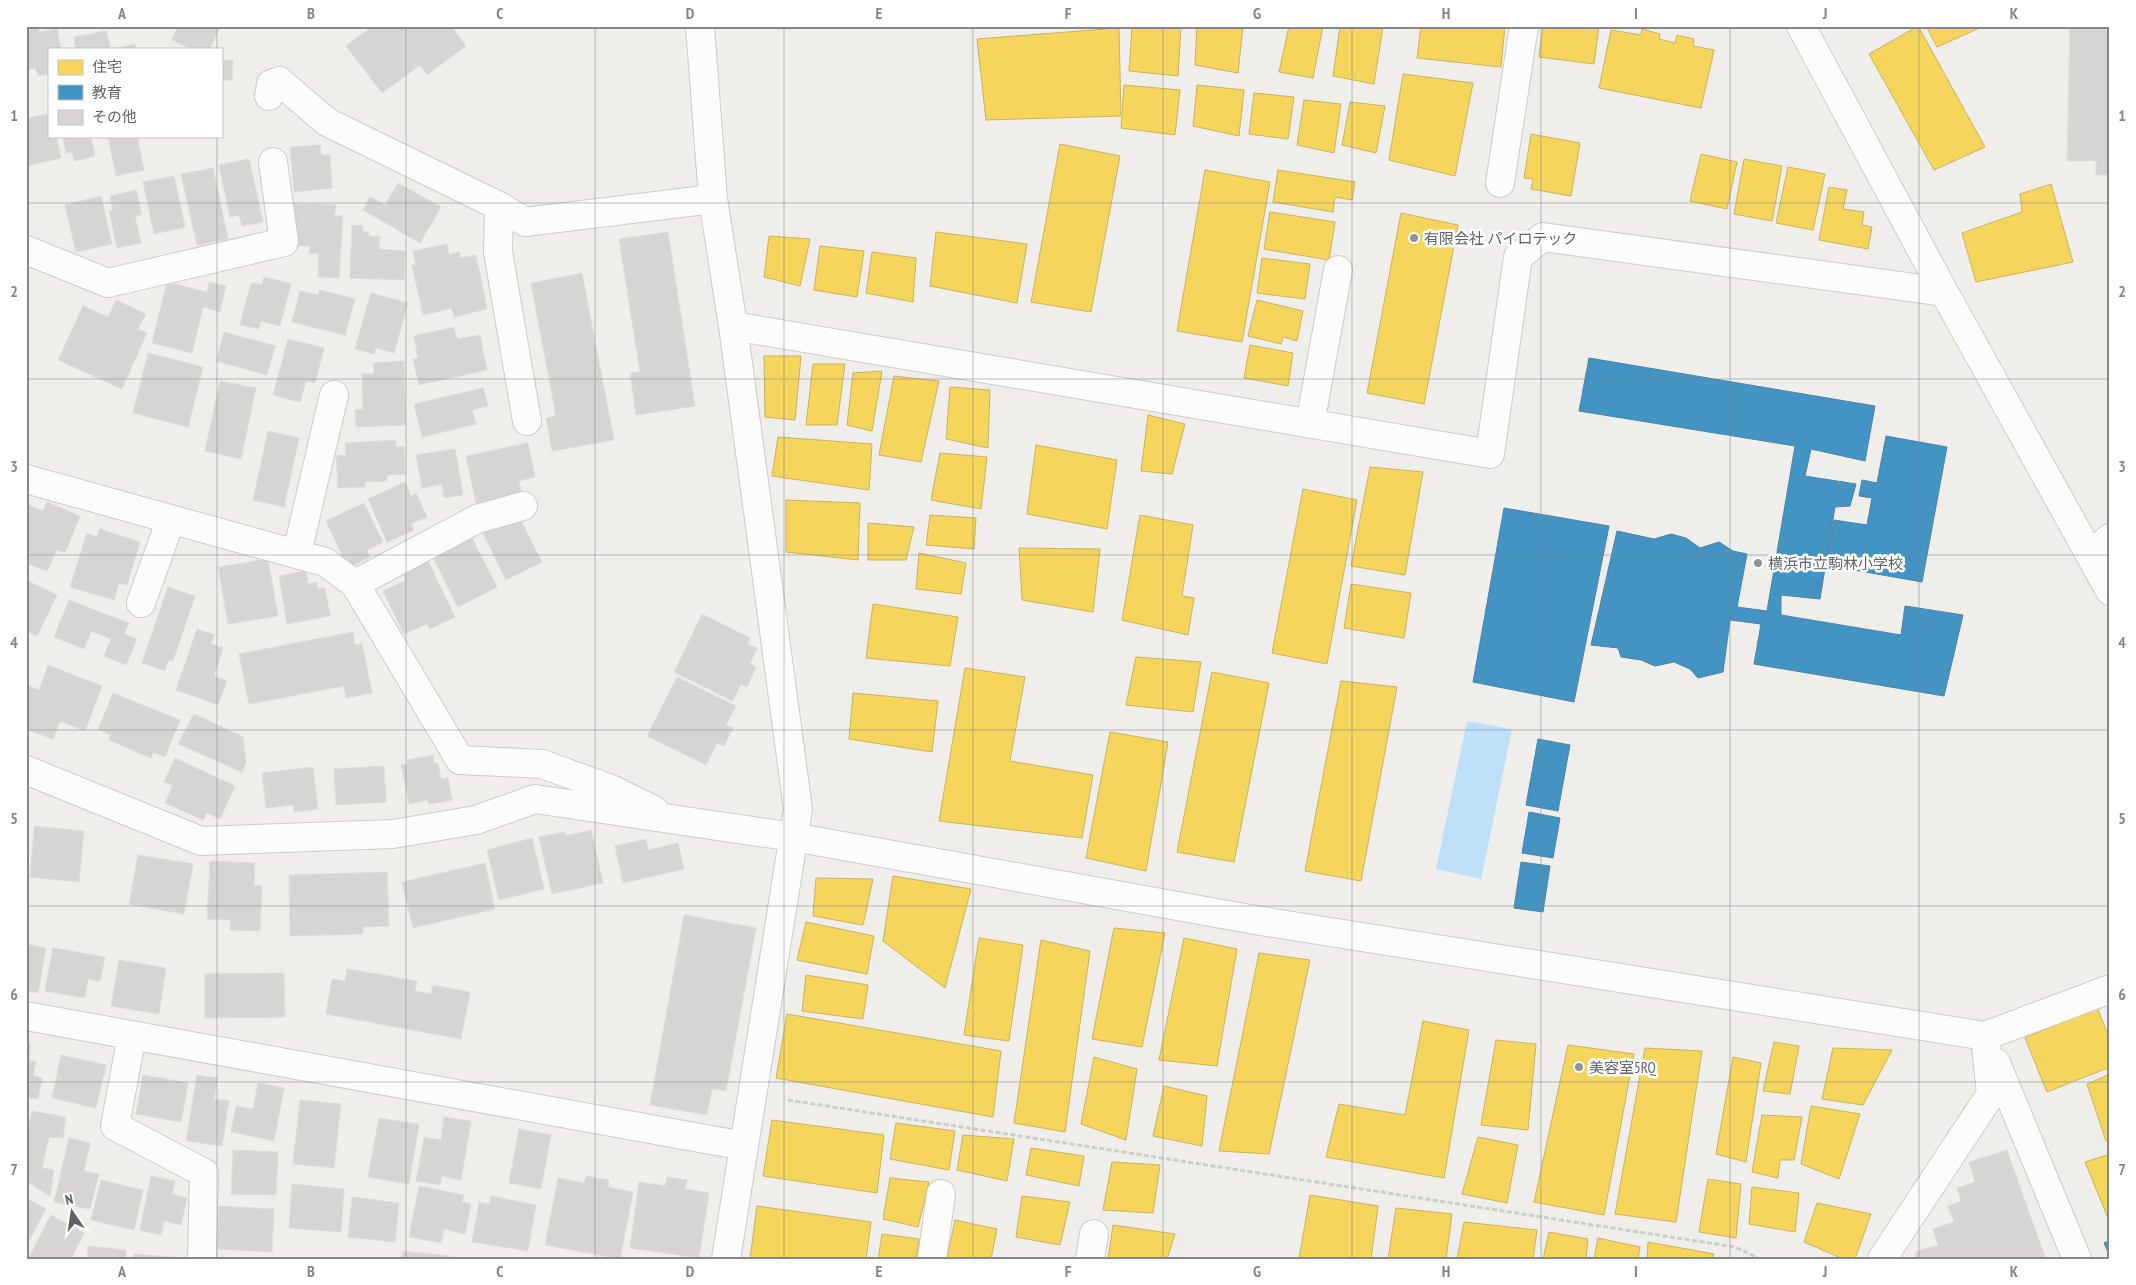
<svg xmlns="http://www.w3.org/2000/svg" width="2136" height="1285" font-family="'PT Sans Narrow','Noto Sans JP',sans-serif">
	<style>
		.water { fill: #bfe0f9 }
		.homes { fill: #f6d55c; stroke: #c9b360 }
		.schools { fill: #4393c3; stroke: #4b85a8 }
		.building { fill: #d6d5d3; stroke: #deddd9 }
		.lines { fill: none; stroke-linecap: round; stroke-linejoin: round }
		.minor-casing { stroke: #cbcccc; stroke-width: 30 }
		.path { stroke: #cacfcc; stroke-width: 3; stroke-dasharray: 5 2.5; stroke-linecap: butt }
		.minor { stroke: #fdfcfc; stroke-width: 28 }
		.grid { fill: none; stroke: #84888a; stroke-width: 1; stroke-opacity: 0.55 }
		.poi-dot { fill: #919496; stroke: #fff; stroke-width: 2 }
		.labels { text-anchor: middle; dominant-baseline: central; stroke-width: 5; stroke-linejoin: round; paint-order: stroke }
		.poi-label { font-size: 15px; fill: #5f6368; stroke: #fff; text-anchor: start }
		.neatline { fill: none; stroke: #84888a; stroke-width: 2 }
		.grid-label { font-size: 16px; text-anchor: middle; font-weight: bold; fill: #84888a }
	</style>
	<rect width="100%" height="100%" fill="#efeeea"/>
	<path class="water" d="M1467,721l45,8 -31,150 -45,-10z"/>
	<path class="homes" d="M1132,26h49l-3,50 -49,-5z
		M1197,26h46l-5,47 -43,-8z
		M1289,26h34l-10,52 -34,-6z
		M1340,26h43l-9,58 -41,-8z
		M1421,26h84l-4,41 -84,-9z
		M1543,26h56l-5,38 -55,-7z
		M1918,26l67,121 -51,23 -65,-116z
		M1926,26h58l-47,21z
		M1119,28l2,88 -135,4 -9,-81z
		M1642,29l18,5 -1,5 16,4 2,-8 17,4 -1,7 21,4 -13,58 -102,-20 12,-58 30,5z
		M1403,74l70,9 -18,93 -66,-16z
		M1124,85l56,5 -5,45 -54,-7z
		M1197,85l47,5 -5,46 -46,-10z
		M1254,93l40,4 -6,42 -39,-5z
		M1304,100l37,4 -7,49 -37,-8z
		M1350,102l35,4 -9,47 -34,-8z
		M1531,134l49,9 -9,53 -40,-7 2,-10 -9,-1z
		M1060,144l60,12 -29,156 -60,-10z
		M1701,154l36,8 -10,47 -37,-8z
		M1744,159l38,7 -10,55 -38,-7z
		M1788,167l37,7 -12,56 -37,-7z
		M1205,170l65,12 -28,160 -65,-11z
		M1278,170l77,12 -3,18 -17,-3 -2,15 -60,-10z
		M2051,184l22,78 -97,20 -14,-49 60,-21 -2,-18z
		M1829,187l18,3 -4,19 21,3 -2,13 10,2 -4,22 -49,-9z
		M1270,212l65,10 -6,38 -65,-11z
		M1401,213l57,12 -34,179 -57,-11z
		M936,232l91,12 -10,59 -87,-17z
		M769,236l41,3 -10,47 -36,-9z
		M820,246l44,5 -7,46 -43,-7z
		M872,252l44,6 -3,44 -47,-9z
		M1262,258l48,6 -5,35 -48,-6z
		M1257,300l46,11 -6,30 -14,-4 -2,7 -33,-8z
		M1250,345l43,8 -5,33 -44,-8z
		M764,356h37l-6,64 -30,-3z
		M813,364h32l-8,61h-31z
		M882,371l-10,60 -25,-6 6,-52z
		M894,376l45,5 -18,81 -42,-7z
		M950,387l40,3 -2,58 -42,-9z
		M1148,415l37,9 -13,50 -31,-3z
		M778,437l94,7 -3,46 -97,-14z
		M1036,445l81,15 -10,69 -80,-15z
		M940,453l47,4 -6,52 -50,-9z
		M1370,467l53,5 -18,103 -54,-9z
		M1303,489l54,11 -30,164 -55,-11z
		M786,500l74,3 -2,57 -72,-8z
		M930,515l46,3 -2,31 -48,-4z
		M1140,515l53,10 -11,71 12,2 -6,37 -66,-15z
		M868,523l46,4 -8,33h-38z
		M1019,548l81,1 -7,63 -71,-12z
		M919,553l47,10 -5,31 -45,-5z
		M1351,584l60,9 -7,45 -60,-10z
		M873,604l85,13 -8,49 -84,-8z
		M1136,657l65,5 -8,50 -67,-7z
		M965,668l60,9 -15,84 83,14 -11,63 -143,-17z
		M1212,672l57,11 -35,179 -57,-10z
		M1341,681l56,6 -36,194 -56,-10z
		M853,693l85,8 -6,51 -83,-13z
		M1110,732l58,10 -22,129 -60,-13z
		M893,876l78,13 -26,99 -62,-47z
		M816,878l57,1 -10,46 -50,-9z
		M806,922l68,14 -7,38 -70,-14z
		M1114,928l51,5 -23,114 -50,-8z
		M979,938l44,7 -14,96 -45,-6z
		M1184,938l53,11 -20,117 -58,-6z
		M1041,940l49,11 -25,181 -51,-9z
		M1259,953l51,7 -41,194 -50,-3z
		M806,975l62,10 -5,34 -61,-8z
		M2097,1007l13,33v27l-63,25 -22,-54z
		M787,1014l214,37 -8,66 -217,-39z
		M1423,1021l46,9 -25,148 -118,-21 13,-53 66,11z
		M1496,1040l40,4 -8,86 -47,-5z
		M1774,1042l25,4 -9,48 -27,-3z
		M1568,1045l66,9 -30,161 -70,-13z
		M1645,1048l57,3 -26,171 -61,-8z
		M1833,1048l59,2 -29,55 -41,-6z
		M1094,1057l43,12 -11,71 -45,-16z
		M1733,1057l28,6 -15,99 -30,-8z
		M2110,1074v66l-4,1 -19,-57z
		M1164,1086l43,10 -5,50 -49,-10z
		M1811,1106l49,8 -21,65 -38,-15z
		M1762,1115l40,2 -8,43h-14l-2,18 -26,-6z
		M772,1120l112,15 -7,58 -114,-17z
		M896,1123l59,8 -6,39 -59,-11z
		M963,1135l51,4 -7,42 -50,-11z
		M1478,1137l40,8 -11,58 -45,-9z
		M1031,1148l53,8 -5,30 -53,-11z
		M2110,1154v64h-2l-23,-56z
		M1112,1162l48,3 -7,48 -50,-3z
		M890,1178l39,4 -11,45 -35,-8z
		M1708,1179l33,5 -5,54 -37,-6z
		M1752,1187l47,6 -4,39 -46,-8z
		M1310,1195l68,11 -7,53h-72z
		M1022,1196l48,6 -10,43 -44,-8z
		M1817,1203l54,11 -16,45h-12l-39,-17z
		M757,1206l114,16 -5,37h-116z
		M1396,1208l56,6 -6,45h-58z
		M955,1220l42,9 -6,30h-44z
		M1464,1222l73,8 -4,29h-76z
		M1113,1225l62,9 -8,25h-59z
		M1549,1232l39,7 -2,20h-43z
		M882,1234l37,5 -3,20h-38z
		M1598,1238l42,9 -2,12h-44z
		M1648,1242l66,12 -3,5h-64z"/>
	<path class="schools" d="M1589,358l286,48 -10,55 -54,-12 -6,27 51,8 -6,22 -15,1 -15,92 -39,-4v20l120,20 4,-29 58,9 -19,81 -190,-32 7,-40 -31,-4 -7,52 -25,6 -8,-9 -16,-7 -19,4 -14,-6 -20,-3 -3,-9 -27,-3 26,-114 37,8 17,-5 15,4 14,10 19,-6 14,9 14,3 -10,53 30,4 28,-165 -216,-35z
		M1886,436l61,11 -25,135 -96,-17 8,-45 33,5 5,-27 -13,-2 3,-16 15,3z
		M1504,508l105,18 -35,176 -101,-20z
		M1538,739l32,6 -12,66 -32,-6z
		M1529,812l31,6 -7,40 -31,-5z
		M1521,862l29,4 -7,46 -29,-4z
		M2110,1240v17l-6,-14z"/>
	<path class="building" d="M26,26h12l1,6 18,-3 4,20h-12v25l-11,2 -2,-8 -10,2z
		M178,26h42l-10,23h-19l-19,-9z
		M373,26h78l15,20 -39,29 -7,-10 -38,28 -36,-47z
		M2070,26h40v149h-14v-14h-29z
		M106,31l5,18h-35l-2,-12z
		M135,44l1,5h-23z
		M221,60h12l-1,20h-11z
		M49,114v22h7l5,22 -35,8v-48z
		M63,136h28l4,20 -21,5 -2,-9 -6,1z
		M108,136h29l7,34 -28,6z
		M320,145l1,10h9l2,33 -38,4 -4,-45z
		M249,159l14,63 -21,4 -3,-11 -9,2 -11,-52z
		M213,168l15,71 -31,6 -16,-71z
		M174,176l11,51 -31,7 -11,-52z
		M398,183l43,24 -21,36 -57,-33 7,-13 15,8z
		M136,190l6,25 -7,1 6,27 -24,5 -8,-37 4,-1 -3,-14z
		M101,196l11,48 -36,8 -11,-47z
		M293,204l43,1 -2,11h9l-4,62 -21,-1 1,-24 -10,1 1,-8h-17z
		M352,225l11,1v6h6v4l11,1 -1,12 26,2 -1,29 -54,-2z
		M668,232l27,174 -59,9 -6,-42 10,-1 -21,-133z
		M447,244l2,11 10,-3 1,6 16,-3 11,54 -33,8 -2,-9 -29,7 -11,-50h4l-3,-14z
		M582,273l32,167 -62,11 -6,-33 10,-2 -25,-133z
		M264,277l27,7 -11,42 -19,-5 -3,8 -18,-4 11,-42 11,2z
		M167,282l40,10 2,-10 17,4 -6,26 -17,-5 -11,46 -40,-10z
		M320,290l35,9 -10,36 -53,-13 8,-31 18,4z
		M371,293l37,10 -14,50 -18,-5 -2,6 -19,-5z
		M116,300l30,14 -8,15 9,4 -25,56 -64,-29 25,-54 25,11z
		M454,327l3,12 23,-4 7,35 -68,15 -6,-26 5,-1 -4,-22z
		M224,332l51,14 -8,29 -51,-14z
		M288,339l36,9 -9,35 -9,-2 -6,21 -27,-7z
		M148,353l55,14 -15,60 -55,-14z
		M404,361l2,64 -50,2 -1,-17 8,-1 -1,-35h12v-11z
		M220,381l36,7 -15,71 -36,-8z
		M483,388l5,18 -16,4 4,14 -54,13 -8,-33z
		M268,431l31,7 -15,69 -31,-7z
		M396,440v7l8,-1 1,28 -18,1v6l-22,1v5l-27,1 -2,-32 10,-1 -1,-12z
		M528,443l7,34 -16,4 4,17 -46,10 -11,-52z
		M455,449l8,46 -19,3 -2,-14 -20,4 -6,-33z
		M405,482l6,14 5,-3 11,24 -16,7 3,6 -27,12 -19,-43z
		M47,502l33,14 -15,37 -8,-3 -10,21 -21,-8v-51l3,-7 14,6z
		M364,503l19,39 -16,8 3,7 -22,11 -22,-47z
		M518,515l24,47 -36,18 -23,-47z
		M100,529l40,13 -13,43 -8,-2 -5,17 -44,-13 17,-54 10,4z
		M472,538l25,49 -39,20 -25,-50z
		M268,559l10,57 -50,8 -10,-57z
		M428,561l27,56 -25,12 -3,-5 -23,10 -21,-43 23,-11 -3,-6z
		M306,571l2,13 9,-2 1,7 7,-1 5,28 -43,8 -8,-48z
		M26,580l31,15 -20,41 -11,-5z
		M168,587l27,9 -22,65 -5,-1 -3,11 -23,-8z
		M69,600l60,23 -5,11 13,5 -11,26 -22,-9 7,-17 -20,-8 -7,18 -30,-12z
		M702,614l48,24 -3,6 10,4 -7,16 6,3 -9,20 -6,-3 -8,17 -59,-29z
		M197,629l17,6 -3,9 12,4 -9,28 13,5 -9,24 -42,-15z
		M353,632l2,13 7,-2 10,50 -26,5 -2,-12 -95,18 -10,-50z
		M48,665l54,21 -17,45 -25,-10 -7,18 -27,-10v-36l3,-7 10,4z
		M677,677l59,29 -10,19 7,3 -9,18 -7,-3 -11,22 -59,-29z
		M113,693l67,27 -15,37 -12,-5 -2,6 -42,-18 2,-5 -13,-5z
		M194,714l49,23 3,26 -4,9 -64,-28z
		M433,755l1,8h4l3,16 7,-1 4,22 -23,4 -1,-4 -19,4 -8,-39 7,-1 -1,-4z
		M175,758l60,28 -15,33 -13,-6 -4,7 -38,-17 8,-18 -9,-3z
		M384,766l2,36 -50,3 -2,-36z
		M313,767l5,42 -24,3 -1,-7 -27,3 -4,-35z
		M34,826l50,5 -5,51 -49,-5z
		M591,830l12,53 -51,11 -13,-57 25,-5 1,4z
		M532,838l12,51 -45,11 -12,-50z
		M646,839l2,11 30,-7 6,26 -61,14 -8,-37z
		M138,855l55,9 -9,50 -55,-10z
		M210,861l45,2 -1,22 8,1 -2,45 -30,-1 1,-10 -24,-1z
		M485,863l10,46 -82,19 -11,-46z
		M387,872l2,54 -26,1v7l-73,2 -1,-61z
		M684,915l72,13 -30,163 -14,-2 -5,26 -57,-10z
		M26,944l20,4 -8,45 -12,-2z
		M53,948l52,9 -5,24 -12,-2 -3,19 -40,-7z
		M119,960l47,8 -7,46 -48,-8z
		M347,969l70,12 -2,10 16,3 2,-9 37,7 -9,47 -135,-25 6,-35 13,2z
		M284,973l1,44 -80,1v-44z
		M26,1043l5,1 -2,16 7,2 -3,14 9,2 -4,21 -12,-2z
		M61,1055l45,10 -10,43 -44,-10z
		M143,1075l45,8 -7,39 -45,-8z
		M197,1075l21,3 -4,21 15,2 -7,45 -36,-5z
		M258,1083l26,5 -10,53 -43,-9 5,-26 17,3z
		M300,1100l41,4 -7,64 -41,-4z
		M32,1111l34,6 -3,21 -14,-1 -7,31 12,2 -4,26 -24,-15v-44z
		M444,1117l27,4 -10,59 -19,-4 -2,9 -24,-4 8,-44 17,3z
		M379,1118l40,6 -10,60 -41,-7z
		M519,1129l32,6 -10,54 -32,-6z
		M69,1138l21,5 -6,28 15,3 -9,35 -36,-7z
		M233,1150l45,2 -2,43 -45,-1z
		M2007,1150l38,107 -5,2h-123l-2,-7 23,-7 -5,-16 21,-7 -6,-16 13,-5 -4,-13 18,-6 -6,-20z
		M151,1176l24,5 -3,13 15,4 -6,27 -17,-4 -3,14 -21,-5z
		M586,1176l23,4 -1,7 25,5 -13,67 -75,-14 13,-67 26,5z
		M667,1177l20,3 -2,9 24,4 -10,65 -69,-10 9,-66 26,4z
		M101,1180l42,10 -9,40 -43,-10z
		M292,1184l52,5 -3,43 -52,-4z
		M419,1186l45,9 -2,7 9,2 -6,30 -21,-5 -3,14 -32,-6z
		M491,1196l45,9 -8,46 -56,-9 7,-40 11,2z
		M352,1197l47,6 -4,39 -47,-5z
		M26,1198l20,11 -20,37z
		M219,1206l55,3 -2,43 -55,-3z
		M51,1215l33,18 -13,26h-43z
		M88,1246l38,4v9h-39z
		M403,1251l46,5v3h-47z
		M134,1254l51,4v1h-52z"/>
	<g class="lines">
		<g class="minor-casing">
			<path id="minor" d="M700,26l13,173 20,127 65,483 -72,450
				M1801,26l143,266 166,299
				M269,96l2,-12 8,-3 48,41 172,84 26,16 188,-23
				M1500,183l24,-157
				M499,206l-1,46 29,169
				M26,250l82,33 176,-41 -11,-80
				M733,326l757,128 28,-197 25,-20 401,55
				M1310,424l28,-154
				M26,479l299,83 30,22 105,176 82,4 69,25 43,21
				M297,553l37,-158
				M2091,555l19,-17
				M355,584l122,-65 46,-13
				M141,603l30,-84
				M26,770l175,71 192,-7 83,-14 59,-21 258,38 468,84 724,115 125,-47
				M26,1016l718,130
				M132,1035l-17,91 89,47 -2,86
				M1996,1063l81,196
				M932,1259l9,-65
				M1090,1259l4,-25
				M1882,1259l109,-165 -6,-58"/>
		</g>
		<path class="path" d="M788,1100l947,147 25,12"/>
		<use href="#minor" class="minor"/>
	</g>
	<path class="grid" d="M217,26v23M406,26v1233M595,26v1233M784,26v1233M973,26v1233M1163,26v1233M1352,26v1233M1541,26v1233M1730,26v1233M1919,26v1233M217,136v1123M26,203h2084M26,379h2084M26,555h2084M26,730h2084M26,906h2084M26,1082h2084"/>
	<g class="poi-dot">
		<circle cx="1414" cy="238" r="5"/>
		<circle cx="1758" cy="563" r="5"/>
		<circle cx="1579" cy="1067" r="5"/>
	</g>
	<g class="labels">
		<g class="poi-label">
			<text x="1424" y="238">有限会社 パイロテック</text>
			<text x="1768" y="563">横浜市立駒林小学校</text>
			<text x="1589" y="1067">美容室5RQ</text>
		</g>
	</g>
	<rect width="2136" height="1285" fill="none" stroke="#ffffff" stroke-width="55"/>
	<rect x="48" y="48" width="175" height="90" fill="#ffffff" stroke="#bfc1c3"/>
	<rect x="58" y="60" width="25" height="15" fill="#f6d55c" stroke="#bfc1c3"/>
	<text x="92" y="72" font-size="15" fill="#5f6368">住宅</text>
	<rect x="58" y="85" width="25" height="15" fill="#4393c3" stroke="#bfc1c3"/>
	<text x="92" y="98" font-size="15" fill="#5f6368">教育</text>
	<rect x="58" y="110" width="25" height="15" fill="#d6d5d3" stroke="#bfc1c3"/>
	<text x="92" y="122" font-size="15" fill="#5f6368">その他</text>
	<g transform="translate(72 1212) rotate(347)" stroke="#ffffff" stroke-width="4" paint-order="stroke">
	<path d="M0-4L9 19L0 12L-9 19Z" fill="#5f6368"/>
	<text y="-8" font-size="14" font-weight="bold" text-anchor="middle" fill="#5f6368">N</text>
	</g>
	<rect x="28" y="28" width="2080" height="1230" class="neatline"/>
	<g class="grid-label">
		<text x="122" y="19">A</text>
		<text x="311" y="19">B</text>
		<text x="500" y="19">C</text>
		<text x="690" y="19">D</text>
		<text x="879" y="19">E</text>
		<text x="1068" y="19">F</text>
		<text x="1257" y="19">G</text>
		<text x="1446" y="19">H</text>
		<text x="1636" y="19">I</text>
		<text x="1825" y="19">J</text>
		<text x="2014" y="19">K</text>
		<text x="14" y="121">1</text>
		<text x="2122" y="121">1</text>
		<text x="14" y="297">2</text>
		<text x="2122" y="297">2</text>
		<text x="14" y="472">3</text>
		<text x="2122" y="472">3</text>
		<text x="14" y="648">4</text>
		<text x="2122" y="648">4</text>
		<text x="14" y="824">5</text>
		<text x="2122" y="824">5</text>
		<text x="14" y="1000">6</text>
		<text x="2122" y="1000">6</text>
		<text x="14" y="1175">7</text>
		<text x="2122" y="1175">7</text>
		<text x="122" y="1277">A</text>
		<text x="311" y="1277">B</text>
		<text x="500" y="1277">C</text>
		<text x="690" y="1277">D</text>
		<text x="879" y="1277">E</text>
		<text x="1068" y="1277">F</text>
		<text x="1257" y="1277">G</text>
		<text x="1446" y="1277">H</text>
		<text x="1636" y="1277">I</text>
		<text x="1825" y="1277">J</text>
		<text x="2014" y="1277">K</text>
	</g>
</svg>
